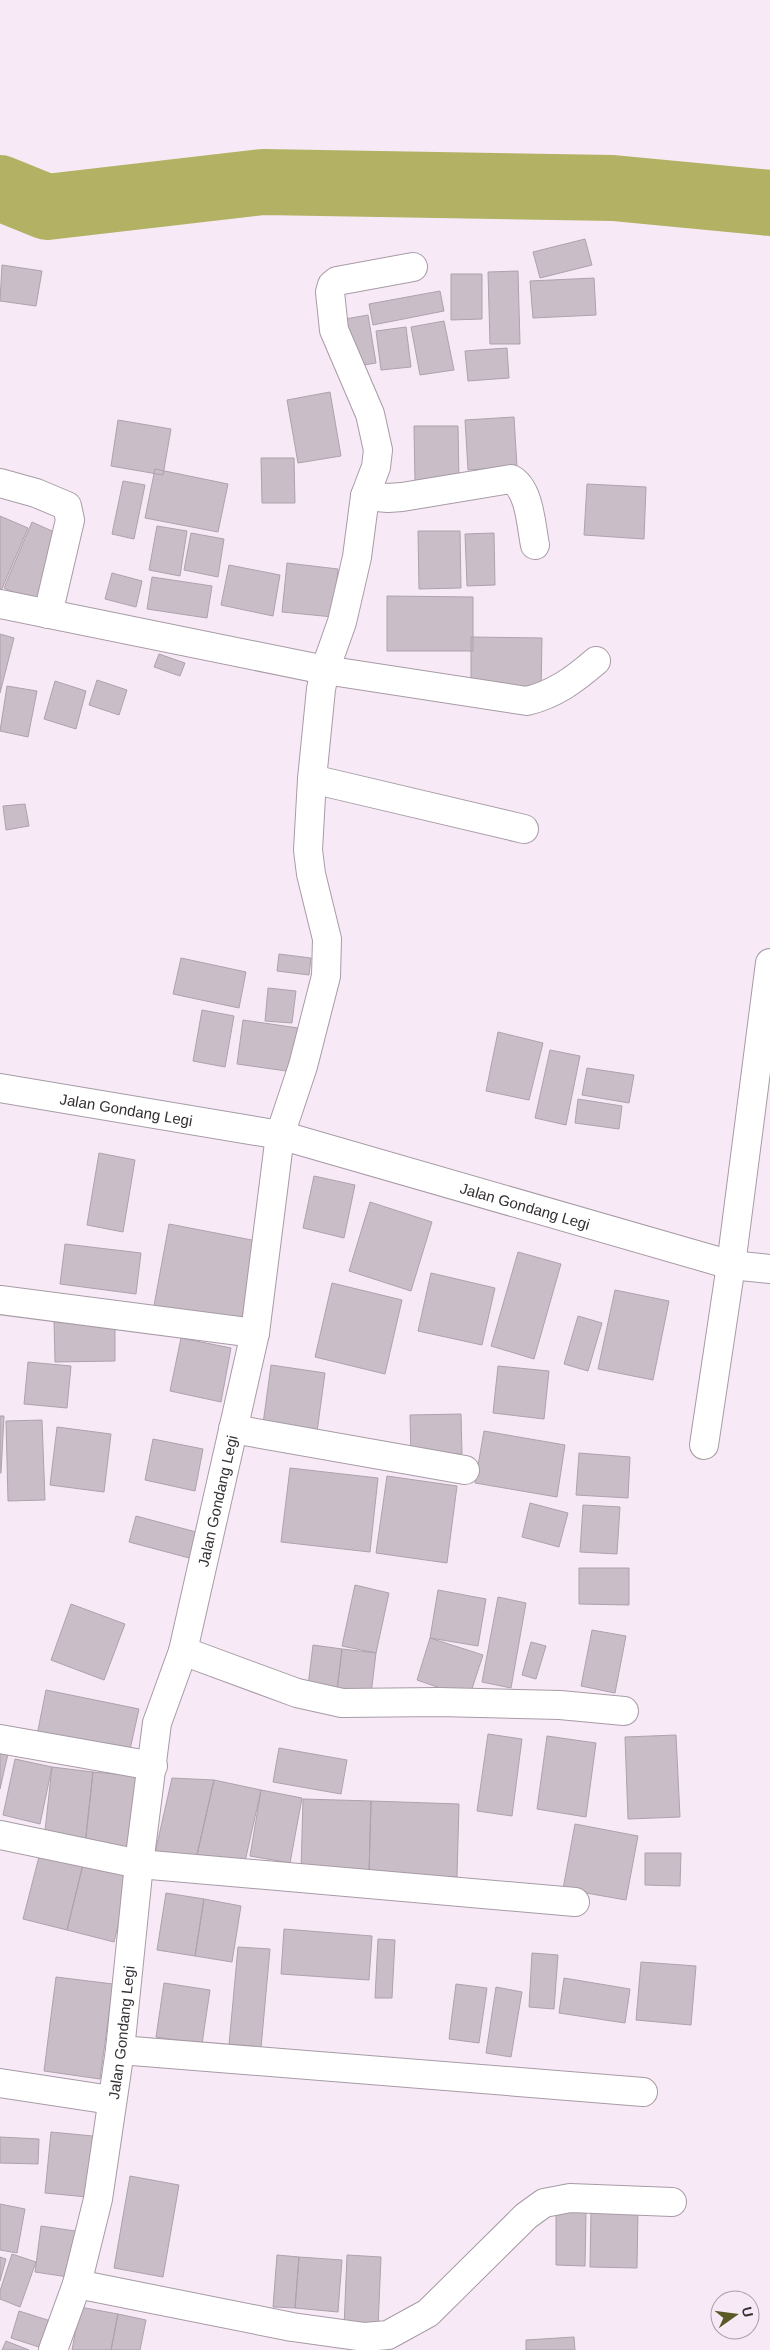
<svg xmlns="http://www.w3.org/2000/svg" width="770" height="2350" font-family="Arial,sans-serif">
	<style>
		.lines { fill: none; stroke-linecap: round; stroke-linejoin: round }
		.river { stroke: #b2b164; stroke-width: 66 }
		.building { fill: #c9bdc8; stroke: #ada2ad }
		.minor-casing { stroke: #a79ba6; stroke-width: 30 }
		.minor { stroke: #fff; stroke-width: 28 }
		.labels { text-anchor: middle; dominant-baseline: central; stroke-width: 5; stroke-linejoin: round; paint-order: stroke }
		.street-label { font-size: 15px; fill: #342f33; stroke: #f7eaf6 }
	</style>
	<rect width="100%" height="100%" fill="#f7eaf6"/>
	<g class="lines">
		<path class="river" d="M0,188l47,19 216,-25 350,6 157,15"/>
	</g>
	<path class="building" d="M585,239l7,26 -52,13 -7,-26z
		M2,265l40,6 -6,35 -36,-5z
		M518,271l2,73h-30l-2,-72z
		M451,274h31v45l-31,1z
		M594,278l2,37 -63,3 -3,-37z
		M440,291l4,20 -71,14 -4,-21z
		M368,315l8,48 -24,4 -7,-48z
		M444,321l10,49 -34,5 -9,-48z
		M406,327l5,40 -30,3 -5,-39z
		M507,348l2,30 -41,3 -3,-30z
		M330,392l11,64 -43,7 -11,-63z
		M514,417l3,50 -49,3 -3,-50z
		M118,420l53,9 -8,46 -52,-9z
		M414,426h44l1,56 -44,1z
		M261,458h33l1,45h-33z
		M155,469l73,15 -10,48 -73,-14z
		M123,481l22,4 -11,54 -22,-5z
		M587,484l59,3 -2,52 -60,-4z
		M0,516l28,12 -27,63 -1,-1z
		M32,522l31,14 -27,66 -32,-14z
		M157,526l30,5 -7,45 -31,-6z
		M418,531h42l1,57 -42,1z
		M191,533l33,6 -6,38 -34,-7z
		M494,533l1,52 -28,1 -2,-52z
		M287,563l51,6 -5,48 -51,-5z
		M229,565l51,10 -7,41 -52,-11z
		M112,573l30,8 -6,26 -31,-8z
		M152,577l60,9 -5,32 -60,-9z
		M387,596l86,1v54h-86z
		M0,634l14,4 -14,55z
		M471,637l71,1 -1,55 -70,-1z
		M159,654l26,9 -5,13 -26,-9z
		M97,680l30,10 -8,25 -30,-10z
		M55,681l31,10 -10,38 -32,-10z
		M7,686l30,5 -9,46 -28,-6z
		M25,804l4,22 -23,4 -3,-24z
		M279,954l32,4 -2,17 -32,-4z
		M181,958l65,14 -7,36 -66,-14z
		M268,988l28,3 -4,32 -27,-2z
		M202,1010l32,6 -9,51 -32,-6z
		M243,1020l62,9 -5,44 -63,-9z
		M498,1032l45,11 -14,57 -43,-9z
		M550,1050l30,6 -14,69 -31,-7z
		M587,1068l47,7 -5,28 -47,-8z
		M578,1099l44,7 -3,23 -44,-6z
		M99,1153l36,7 -12,72 -36,-7z
		M314,1176l41,9 -11,53 -41,-10z
		M370,1202l62,20 -21,69 -62,-20z
		M169,1224l88,17 -17,87 -87,-17z
		M65,1244l76,9 -5,41 -76,-10z
		M518,1252l43,12 -27,95 -43,-13z
		M431,1273l64,15 -13,57 -64,-14z
		M332,1283l70,17 -17,74 -70,-17z
		M615,1290l54,11 -16,79 -55,-11z
		M578,1316l24,7 -14,48 -24,-7z
		M115,1318v43l-60,1 -1,-42z
		M181,1338l50,10 -10,54 -51,-11z
		M28,1362l43,4 -4,42 -43,-4z
		M271,1365l54,8 -8,59 -54,-8z
		M498,1366l51,5 -5,48 -51,-6z
		M461,1414l1,40 -51,2 -1,-41z
		M0,1416h4l-3,57h-1z
		M42,1420l3,80 -37,1 -2,-80z
		M57,1427l54,7 -7,58 -54,-7z
		M484,1431l81,14 -8,52 -82,-14z
		M153,1439l50,10 -8,42 -50,-11z
		M579,1453l51,4 -2,41 -52,-3z
		M290,1468l88,10 -8,74 -89,-10z
		M387,1476l70,10 -10,77 -71,-10z
		M530,1503l38,10 -9,34 -37,-10z
		M583,1505l37,2 -3,47 -37,-2z
		M136,1516l64,17 -7,26 -64,-17z
		M579,1568h50v37l-50,-1z
		M355,1585l34,8 -13,60 -34,-7z
		M438,1590l48,9 -8,47 -48,-8z
		M498,1597l28,6 -15,85 -29,-6z
		M71,1604l54,20 -21,56 -53,-20z
		M592,1630l34,6 -11,57 -34,-7z
		M430,1638l53,17 -14,43 -52,-18z
		M531,1642l15,4 -10,33 -14,-4z
		M313,1645l29,4 -5,41 -29,-4z
		M342,1649l34,4 -5,41 -34,-4z
		M46,1690l93,19 -10,45 -92,-19z
		M488,1734l34,5 -10,77 -35,-5z
		M676,1735l4,82 -52,2 -3,-82z
		M547,1736l49,7 -10,74 -49,-8z
		M0,1743l10,2 -10,44z
		M279,1748l68,12 -6,34 -68,-12z
		M15,1759l37,8 -12,57 -37,-9z
		M52,1767l41,5 -8,73 -41,-5z
		M93,1772l44,4 -8,74 -44,-5z
		M172,1778l42,2 -17,75 -42,-2z
		M214,1780l47,10 -17,76 -47,-11z
		M261,1790l41,8 -12,65 -40,-7z
		M303,1799l68,2 -2,73 -68,-2z
		M371,1801l88,3 -2,73 -88,-3z
		M575,1824l63,12 -12,64 -63,-11z
		M42,1845l43,11 -18,74 -44,-11z
		M645,1853h36l-1,33 -35,-1z
		M85,1856l47,12 -18,74 -47,-12z
		M166,1893l38,6 -9,57 -38,-6z
		M204,1899l37,7 -9,56 -37,-6z
		M284,1929l88,7 -3,44 -88,-6z
		M378,1939l17,1 -3,58h-17z
		M238,1947l32,2 -9,99 -32,-3z
		M532,1953l26,2 -4,54 -25,-2z
		M641,1962l55,4 -5,59 -55,-5z
		M56,1977l57,7 -13,95 -56,-8z
		M564,1978l66,11 -5,34 -66,-10z
		M164,1983l46,7 -8,54 -46,-7z
		M456,1984l31,4 -8,55 -30,-4z
		M496,1987l26,5 -11,65 -25,-4z
		M51,2132l52,5 -5,61 -53,-5z
		M0,2137l39,2 -1,25 -38,-1z
		M130,2176l49,9 -16,92 -49,-9z
		M0,2204l25,5 -8,44 -17,-3z
		M591,2211h47l-1,57 -47,-1z
		M556,2212h30l-1,54 -29,-1z
		M41,2226l41,6 -7,46 -40,-6z
		M12,2254l24,8 -16,45 -20,-8v-8z
		M277,2255l22,2 -4,51 -22,-1z
		M347,2255l34,2 -3,71 -34,-1z
		M0,2257l6,2 -6,22z
		M299,2257l43,3 -4,52 -43,-4z
		M80,2307l38,7 -7,36h-39z
		M19,2311l35,11 -9,27 -34,-11z
		M118,2314l28,6 -6,30h-29z
		M574,2337l1,13h-49v-10z
		M6,2341l23,9h-27z"/>
	<g class="lines">
		<g class="minor-casing">
			<g id="minor">
				<path d="M0,483l36,10 31,13 3,14 -22,94"/>
				<path d="M365,496l23,2 14,-1 109,-18c19,10 20,47 24,66"/>
				<path d="M0,604l325,66 202,31c28,-7 47,-21 69,-40"/>
				<path d="M312,779l212,50"/>
				<path id="s1" d="M0,1088l280,47 451,130 39,4"/>
				<path d="M0,1300l255,33"/>
				<path d="M233,1429l232,41"/>
				<path d="M704,1445l27,-180 39,-302"/>
				<path d="M183,1651l114,42 45,10 97,-1 121,3 64,6"/>
				<path d="M0,1739l153,27"/>
				<path d="M0,1835l139,29 436,38"/>
				<path d="M120,2050l523,42"/>
				<path d="M0,2083l111,17"/>
				<path d="M77,2284l215,43 73,10 23,-2 40,-22 98,-97 18,-13 26,-5 102,4"/>
				<path id="s2" d="M53,2350l24,-66 21,-85 22,-149 19,-186 18,-141 26,-72 72,-318 25,-198 23,-69 23,-90 1,-37 -16,-65 -3,-24 4,-71 9,-90 4,-19 17,-48 15,-65 8,-61 11,-29 2,-17 -8,-36 -36,-84 -4,-38 2,-7 5,-4 76,-14"/>
			</g>
		</g>
		<use href="#minor" class="minor"/>
	</g>
	<g class="labels">
		<g class="street-label">
			<text stroke="none"><textPath href="#s1" startOffset="128">Jalan Gondang Legi</textPath></text>
			<text stroke="none"><textPath href="#s1" startOffset="539">Jalan Gondang Legi</textPath></text>
			<text stroke="none"><textPath href="#s2" startOffset="868">Jalan Gondang Legi</textPath></text>
			<text stroke="none"><textPath href="#s2" startOffset="326">Jalan Gondang Legi</textPath></text>
		</g>
	</g>
	<g transform="translate(735 2315) rotate(76)"><circle r="24" fill="#f7eaf6" stroke="#a99fa8"/>
	<path d="M0-4L9 19L0 12L-9 19Z" fill="#5b5a27"/>
	<text y="-8" font-size="14" font-weight="bold" text-anchor="middle" fill="#342f33">U</text>
	</g>
</svg>
